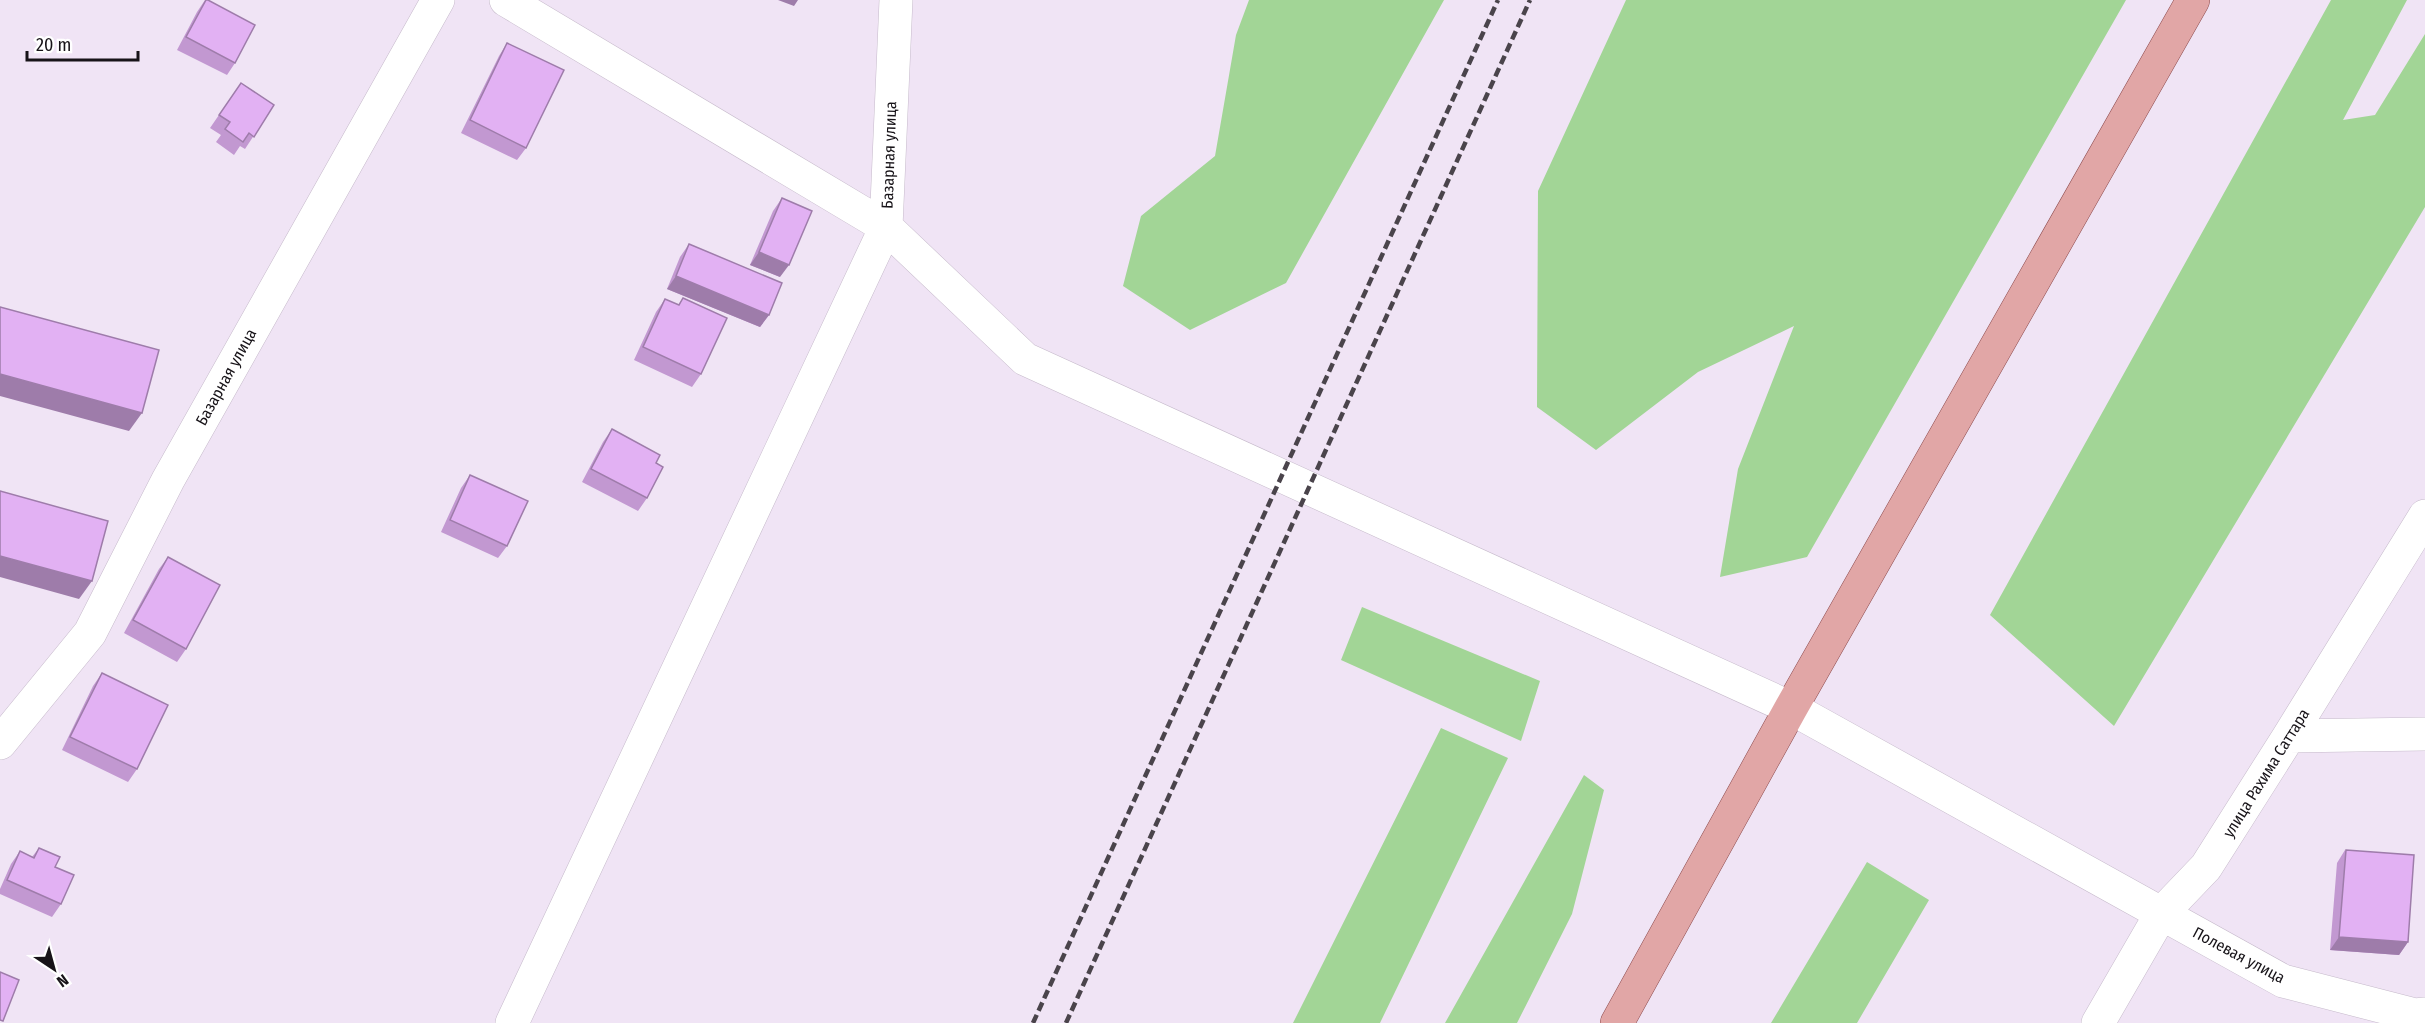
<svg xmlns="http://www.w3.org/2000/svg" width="2425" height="1023" font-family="'Fira Sans Condensed',sans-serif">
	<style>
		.green { fill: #a2d596 }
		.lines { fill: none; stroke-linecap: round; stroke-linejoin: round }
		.minor-casing { stroke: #c6bacb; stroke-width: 34 }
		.major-casing { stroke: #8d4c4e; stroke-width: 34 }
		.minor { stroke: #fff; stroke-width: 33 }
		.major { stroke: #e1a6a6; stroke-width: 33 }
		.rail { stroke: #4a444b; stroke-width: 4.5; stroke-dasharray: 9 4.5; stroke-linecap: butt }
		.wall { fill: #c298d1 }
		.shaded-wall { fill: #9e7caa }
		.building { fill: #e2b1f3; stroke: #9e7caa; stroke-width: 1.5 }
		.labels { text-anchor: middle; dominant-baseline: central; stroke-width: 5; stroke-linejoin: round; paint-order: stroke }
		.street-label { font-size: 16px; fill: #171318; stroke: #fff }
	</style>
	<rect width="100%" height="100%" fill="#f0e4f5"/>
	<path class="green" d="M1249,0h195l-158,283 -96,47 -67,-44 18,-70 74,-60 21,-121z
		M1626,0h500l-319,557 -87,20 18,-108 56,-143 -96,46 -102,78 -59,-43 1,-216z
		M2331,0h76l-64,120 32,-5 50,-81v173l-311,519 -124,-111z
		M1362,607l178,74 -19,60 -180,-81z
		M1441,728l67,30 -128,265h-87z
		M1584,775l20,15 -32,124 -55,109h-72z
		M1867,862l62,38 -72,123h-86z"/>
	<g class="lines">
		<g class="minor-casing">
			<path id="minor" d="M506,0l380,227 -374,796
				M896,0l-10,227 139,132 766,349 492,273 132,34 10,-1
				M2289,736l136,-2
				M0,743l90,-110 78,-153 270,-480
				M2098,1023l63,-109 45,-47 83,-131 136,-220"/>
		</g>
		<g class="major-casing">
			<path id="major" d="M1617,1023l174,-315 402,-708"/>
		</g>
		<use href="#minor" class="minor"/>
		<use href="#major" class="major"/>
		<path class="rail" d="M1033,1023l465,-1023
			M1066,1023l464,-1023"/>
	</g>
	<path class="wall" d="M205,0l30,63 -8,12 -50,-25 20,-38z
		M507,43l19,105 -9,12 -56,-27 38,-77z
		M241,83l33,22 -29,44 -5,-3 -6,9 -18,-13 5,-7 -11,-7z
		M782,198l-2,79 -30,-12 23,-54z
		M689,244l80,71 -9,12 -93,-38 13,-32z
		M683,298l18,76 -9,13 -58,-27 22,-48 9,-13 13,6z
		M612,429l44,34 -9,35 -9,13 -56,-29 21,-40z
		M470,475l37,71 -9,12 -57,-26 20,-44z
		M168,557l18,92 -9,13 -53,-29 35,-64z
		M102,673l35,96 -9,13 -66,-32 31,-64z
		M39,848l16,19 6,37 -9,13 -52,-23v-5l11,-25 9,-13 12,6z
		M2345,850l63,92 -9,13 -69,-5 7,-87z"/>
	<path class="shaded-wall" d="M778,0h20l-4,6z
		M759,252l30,13 -9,12 -30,-12z
		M676,276l93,39 -9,12 -93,-38z
		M0,374l142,39 -13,18 -129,-35z
		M0,556l92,25 -13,18 -79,-22z
		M2339,937l69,5 -9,13 -69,-5z"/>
	<path class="building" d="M206,0h2l47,25 -20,38 -49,-26z
		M507,43l57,27 -38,78 -56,-28z
		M241,83l33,22 -20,32 -5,-4 -6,9 -18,-13 5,-7 -11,-7z
		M782,198l30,13 -23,54 -30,-13z
		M689,244l93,39 -13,32 -93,-39z
		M683,298l44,20 -26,56 -58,-27 22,-48 14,6z
		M0,307l159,43 -17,63 -142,-39z
		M612,429l48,26 -4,8 7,4 -16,31 -56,-29z
		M470,475l58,26 -21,45 -57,-26z
		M0,491l108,30 -16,60 -92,-25z
		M168,557l52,28 -34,64 -53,-29z
		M102,673l66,32 -31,64 -67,-32z
		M39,848l21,9 -5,10 19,8 -13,29 -54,-24 13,-29 14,7z
		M2346,850l68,5 -6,87 -69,-5z
		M0,972l19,8 -16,41 -3,-1z"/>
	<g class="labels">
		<g class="street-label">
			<text transform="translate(889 155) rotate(-88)">Базарная улица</text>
			<text transform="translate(226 377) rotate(-61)">Базарная улица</text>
			<text transform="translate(2266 773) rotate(-58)">улица Рахима Саттара</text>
			<text transform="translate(2239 955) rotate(28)">Полевая улица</text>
		</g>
	</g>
	<g transform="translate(54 969) rotate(144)" stroke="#ffffff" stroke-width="4.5" paint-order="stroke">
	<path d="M0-4.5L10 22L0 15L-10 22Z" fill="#171318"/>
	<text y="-9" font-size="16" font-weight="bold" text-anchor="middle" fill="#171318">N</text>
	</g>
	<path d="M27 51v9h111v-9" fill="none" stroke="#171318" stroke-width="3"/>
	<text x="36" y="51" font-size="18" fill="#171318" stroke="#ffffff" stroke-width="4.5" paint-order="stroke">20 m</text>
</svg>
